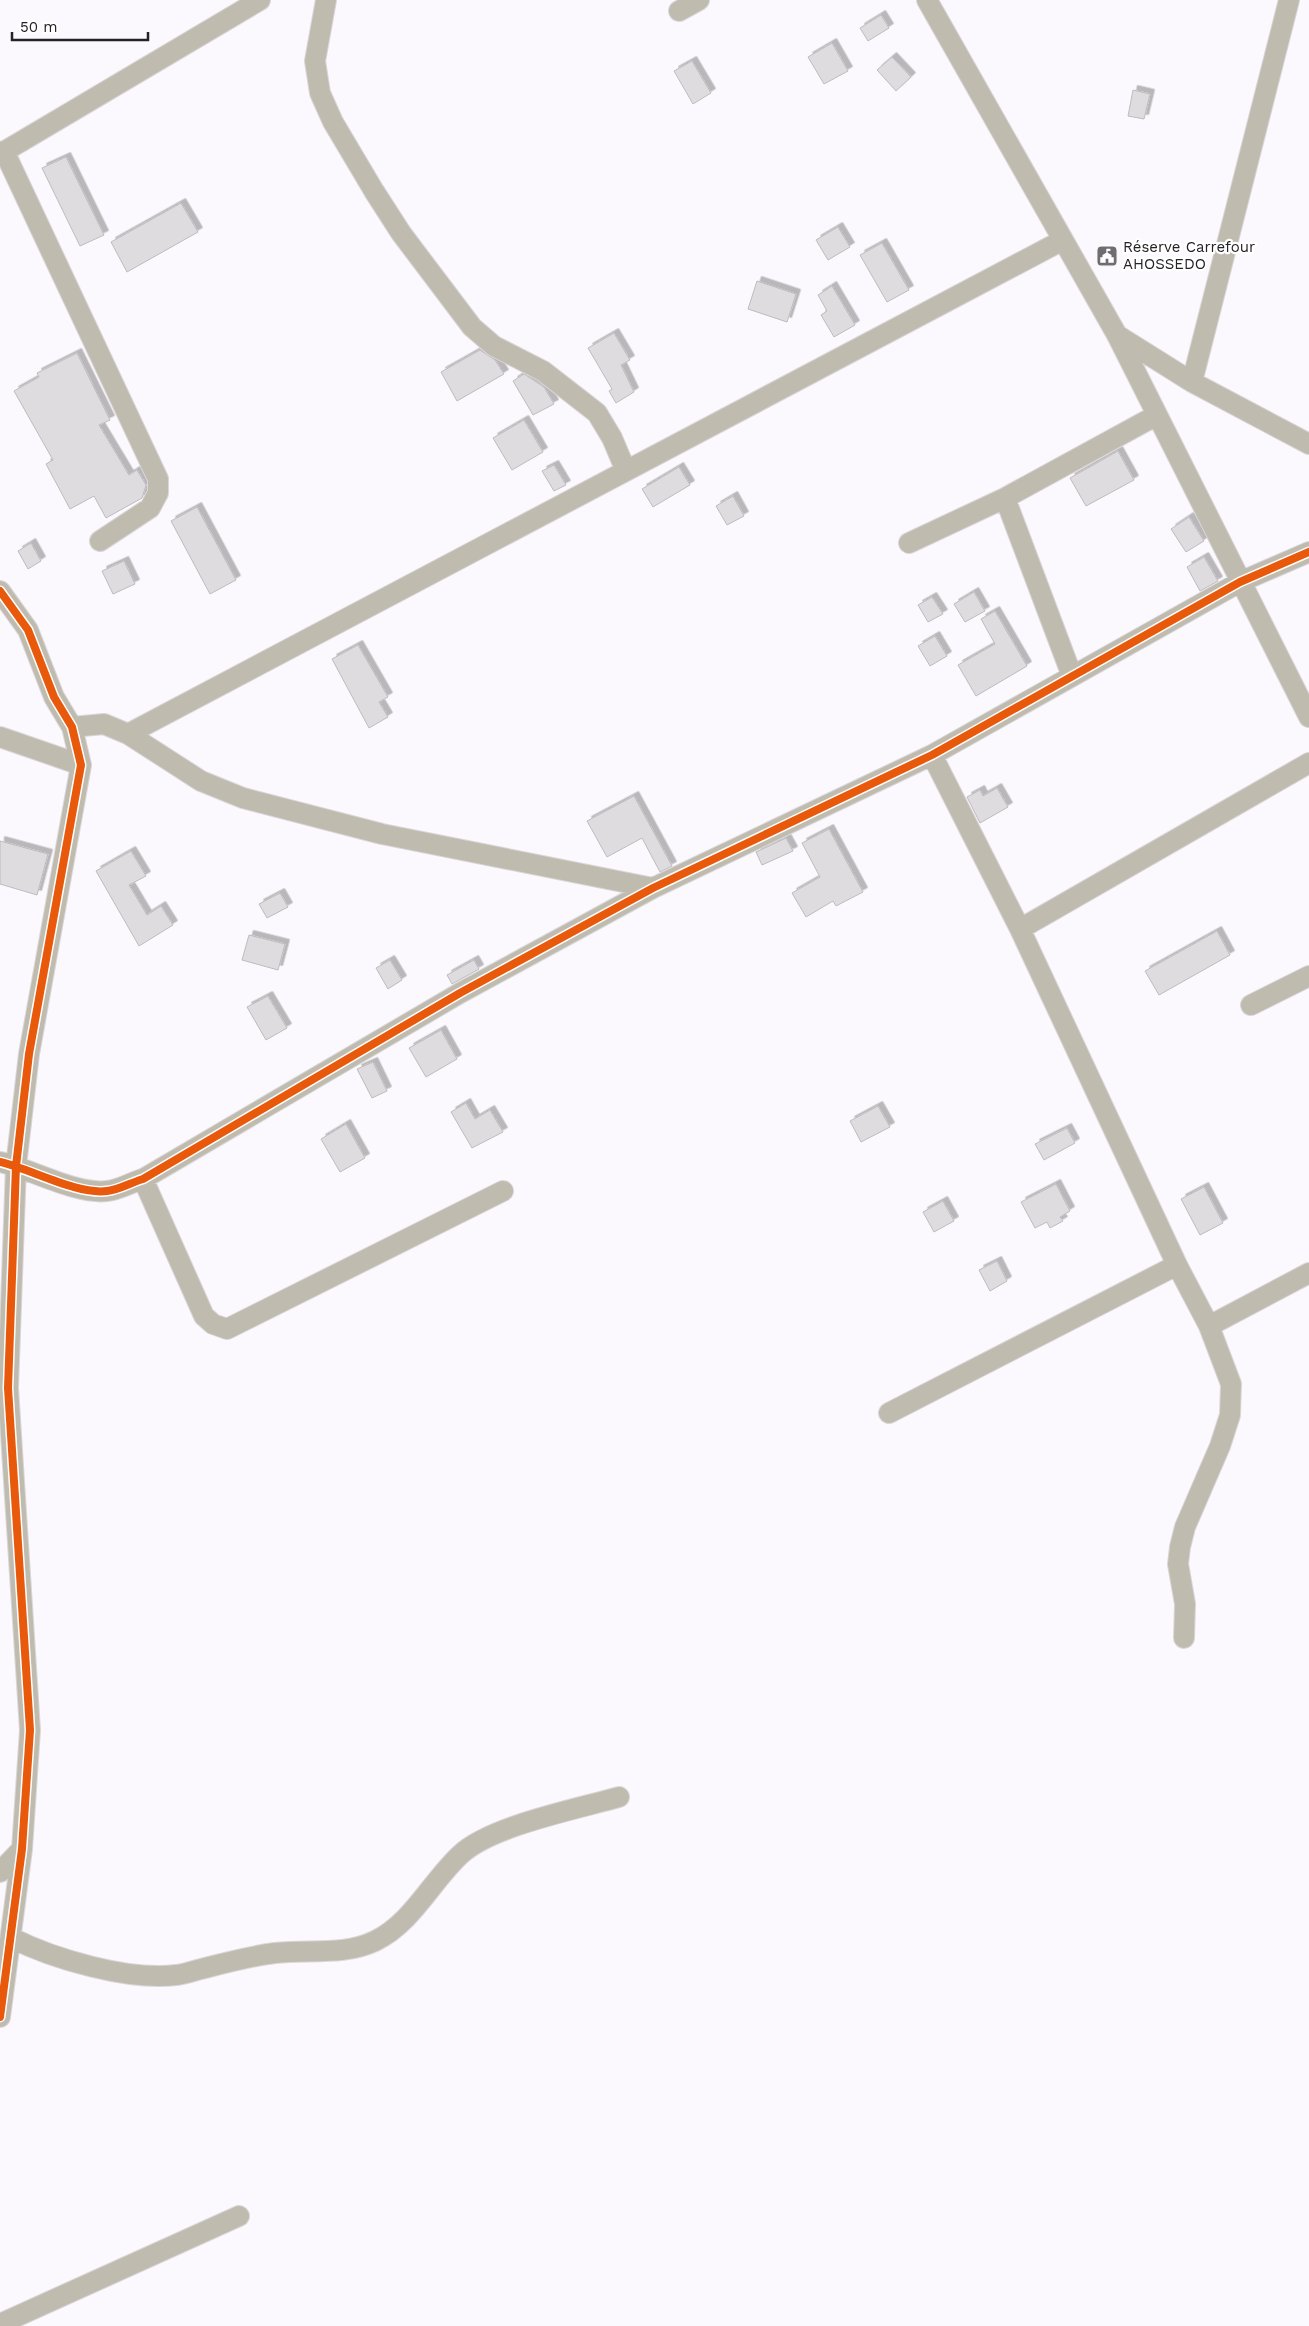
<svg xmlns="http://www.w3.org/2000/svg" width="1309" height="2326" font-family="'Work Sans',sans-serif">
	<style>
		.building { fill: #dfdcdf; stroke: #bebabe; filter: url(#shadow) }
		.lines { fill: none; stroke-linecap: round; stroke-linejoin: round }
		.minor-casing { stroke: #d9d7da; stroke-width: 22 }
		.minor { stroke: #c0bbaf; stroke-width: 20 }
		.cycleway-casing { stroke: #fff; stroke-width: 11 }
		.cycleway { stroke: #e8590c; stroke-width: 8 }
		.labels { text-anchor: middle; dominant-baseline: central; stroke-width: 4.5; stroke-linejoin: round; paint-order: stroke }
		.poi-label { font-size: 15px; fill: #242225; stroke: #fff; text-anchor: start }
	</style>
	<defs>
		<filter id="shadow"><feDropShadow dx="4.5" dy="-4.5" stdDeviation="0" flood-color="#0004"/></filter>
	</defs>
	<rect width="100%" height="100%" fill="#fcf9fe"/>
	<path class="building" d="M881,15l8,13 -21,13 -8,-13z
		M832,43l16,28 -24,13 -16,-27z
		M892,57l19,20 -15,14 -19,-21z
		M692,61l19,32 -18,11 -19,-33z
		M1133,90l17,4 -6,25 -16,-3z
		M66,157l38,78 -24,11 -38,-78z
		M181,203l17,29 -71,40 -16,-30z
		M838,227l12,20 -22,13 -12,-20z
		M882,243l27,47 -22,12 -27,-47z
		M757,281l39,13 -9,28 -39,-13z
		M832,286l23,39 -21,12 -13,-22 6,-4 -9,-16z
		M614,333l16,27 -9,5 13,27 -18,11 -7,-12 3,-2 -24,-41z
		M480,350l15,10 9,14 -47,27 -16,-29z
		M77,353l33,67 -11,5 30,50 8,-5 9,15 -4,13 -36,20 -12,-22 -24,13 -24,-45 7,-4 -39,-69 25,-14 -2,-4z
		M524,374l20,13 10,17 -21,11 -20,-34z
		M524,420l19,32 -31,18 -19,-32z
		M1118,451l16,29 -48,26 -16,-28z
		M554,465l12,20 -12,6 -12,-20z
		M679,467l11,18 -37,22 -11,-18z
		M733,496l11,20 -17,9 -11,-19z
		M197,507l39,73 -26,14 -39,-73z
		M1189,517l15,24 -18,11 -15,-23z
		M31,543l10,18 -13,8 -10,-18z
		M1204,557l14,24 -18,10 -13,-24z
		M124,561l11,23 -22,10 -11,-23z
		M974,592l11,19 -20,11 -11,-18z
		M932,597l11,17 -15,8 -10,-17z
		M995,611l32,55 -51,30 -18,-31 37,-21 -14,-25z
		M935,636l12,20 -17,10 -12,-20z
		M358,645l30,52 -9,5 9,15 -19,11 -37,-69z
		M997,788l11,19 -28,16 -13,-26 13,-7 3,6z
		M634,796l38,70 -12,6 -18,-34 -35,19 -20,-36z
		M829,829l34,63 -27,14 -3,-5 -27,16 -14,-24 28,-16 -18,-34z
		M786,838l7,13 -31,14 -6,-13z
		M0,841l48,13 -11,41 -37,-11z
		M131,851l15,25 -17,9 18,30 14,-9 12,19 -34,21 -43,-75z
		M280,893l8,14 -21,11 -8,-14z
		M1217,931l13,24 -71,40 -14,-24z
		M249,935l36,9 -7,26 -36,-10z
		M390,960l12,20 -14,9 -12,-21z
		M474,960l5,9 -27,15 -5,-9z
		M268,996l19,32 -21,12 -19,-33z
		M441,1030l16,29 -31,18 -17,-29z
		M373,1062l14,29 -15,7 -15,-29z
		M466,1103l9,16 15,-9 13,22 -31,16 -21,-36z
		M878,1106l12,21 -29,15 -11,-21z
		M346,1124l19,34 -25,14 -19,-33z
		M1067,1128l8,15 -31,17 -9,-16z
		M1056,1184l14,27 -10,6 3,4 -13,7 -3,-6 -12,6 -14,-26z
		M1204,1187l19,36 -23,12 -19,-36z
		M943,1201l11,20 -20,11 -11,-20z
		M997,1261l10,20 -17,10 -11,-21z"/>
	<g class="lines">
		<g class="minor-casing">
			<path id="minor" d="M326,0l-11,61 5,32 13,29 41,69 27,42 71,94 22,19 49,25 54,42 15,25 14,33
				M927,0l190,335 192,382
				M679,11l20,-11
				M4,151l154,328v14l-8,15 -50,33
				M0,154l260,-154
				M1117,335l75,47 117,62
				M1192,382l97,-382
				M1005,498l67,178
				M909,543l96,-45 152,-83
				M0,591l28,39 26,67 18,30 9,38 -52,289 -13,112 -8,222 22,342 -8,119 -22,168
				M72,727l32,-3 24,10 73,47 42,17 139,36 271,54
				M128,734l935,-494
				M0,737l81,28
				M932,755l88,174 157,336 32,61 22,58 -1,31 -10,31 -35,81 -5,20 -2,17 7,40 -1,34
				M1020,929l289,-166
				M1251,1005l58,-29
				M0,1162c31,7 77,33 107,29 12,-1 25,-9 36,-12l317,-186 193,-105 279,-133 308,-173 69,-30
				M143,1179l61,137 9,8 14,5 276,-138
				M1209,1326l100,-53
				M889,1413l288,-148
				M0,1872l22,-23
				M12,1938c41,21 117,43 164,37 9,-1 20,-5 29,-7 23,-6 46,-12 70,-15 34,-4 69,3 100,-12 37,-18 56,-59 85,-86 30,-29 117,-46 159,-58
				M0,2324l239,-108"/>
		</g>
		<use href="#minor" class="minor"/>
		<g class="cycleway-casing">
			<path id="cycleway" d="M0,591l28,39 26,67 18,30 9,38 -52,289 -13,112 -8,222 22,342 -8,119 -22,168
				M0,1162c31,7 77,33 107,29 12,-1 25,-9 36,-12l317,-186 193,-105 279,-133 308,-173 69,-30"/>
		</g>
		<use href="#cycleway" class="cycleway"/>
	</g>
	<defs>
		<g id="civic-square" transform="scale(1.125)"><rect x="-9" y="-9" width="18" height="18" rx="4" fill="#706d71" stroke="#fff"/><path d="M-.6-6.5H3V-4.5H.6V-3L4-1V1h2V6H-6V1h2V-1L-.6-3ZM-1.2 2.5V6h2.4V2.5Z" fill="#fff"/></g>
	</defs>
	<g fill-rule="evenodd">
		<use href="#civic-square" x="1107" y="256"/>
	</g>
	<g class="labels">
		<g class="poi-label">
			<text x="1123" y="247">Réserve Carrefour<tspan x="1123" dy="17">AHOSSEDO</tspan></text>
		</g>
	</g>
	<path d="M12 32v8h136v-8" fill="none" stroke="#242225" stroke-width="2.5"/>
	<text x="20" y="32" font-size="15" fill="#242225" stroke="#ffffff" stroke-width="4" paint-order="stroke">50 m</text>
</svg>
